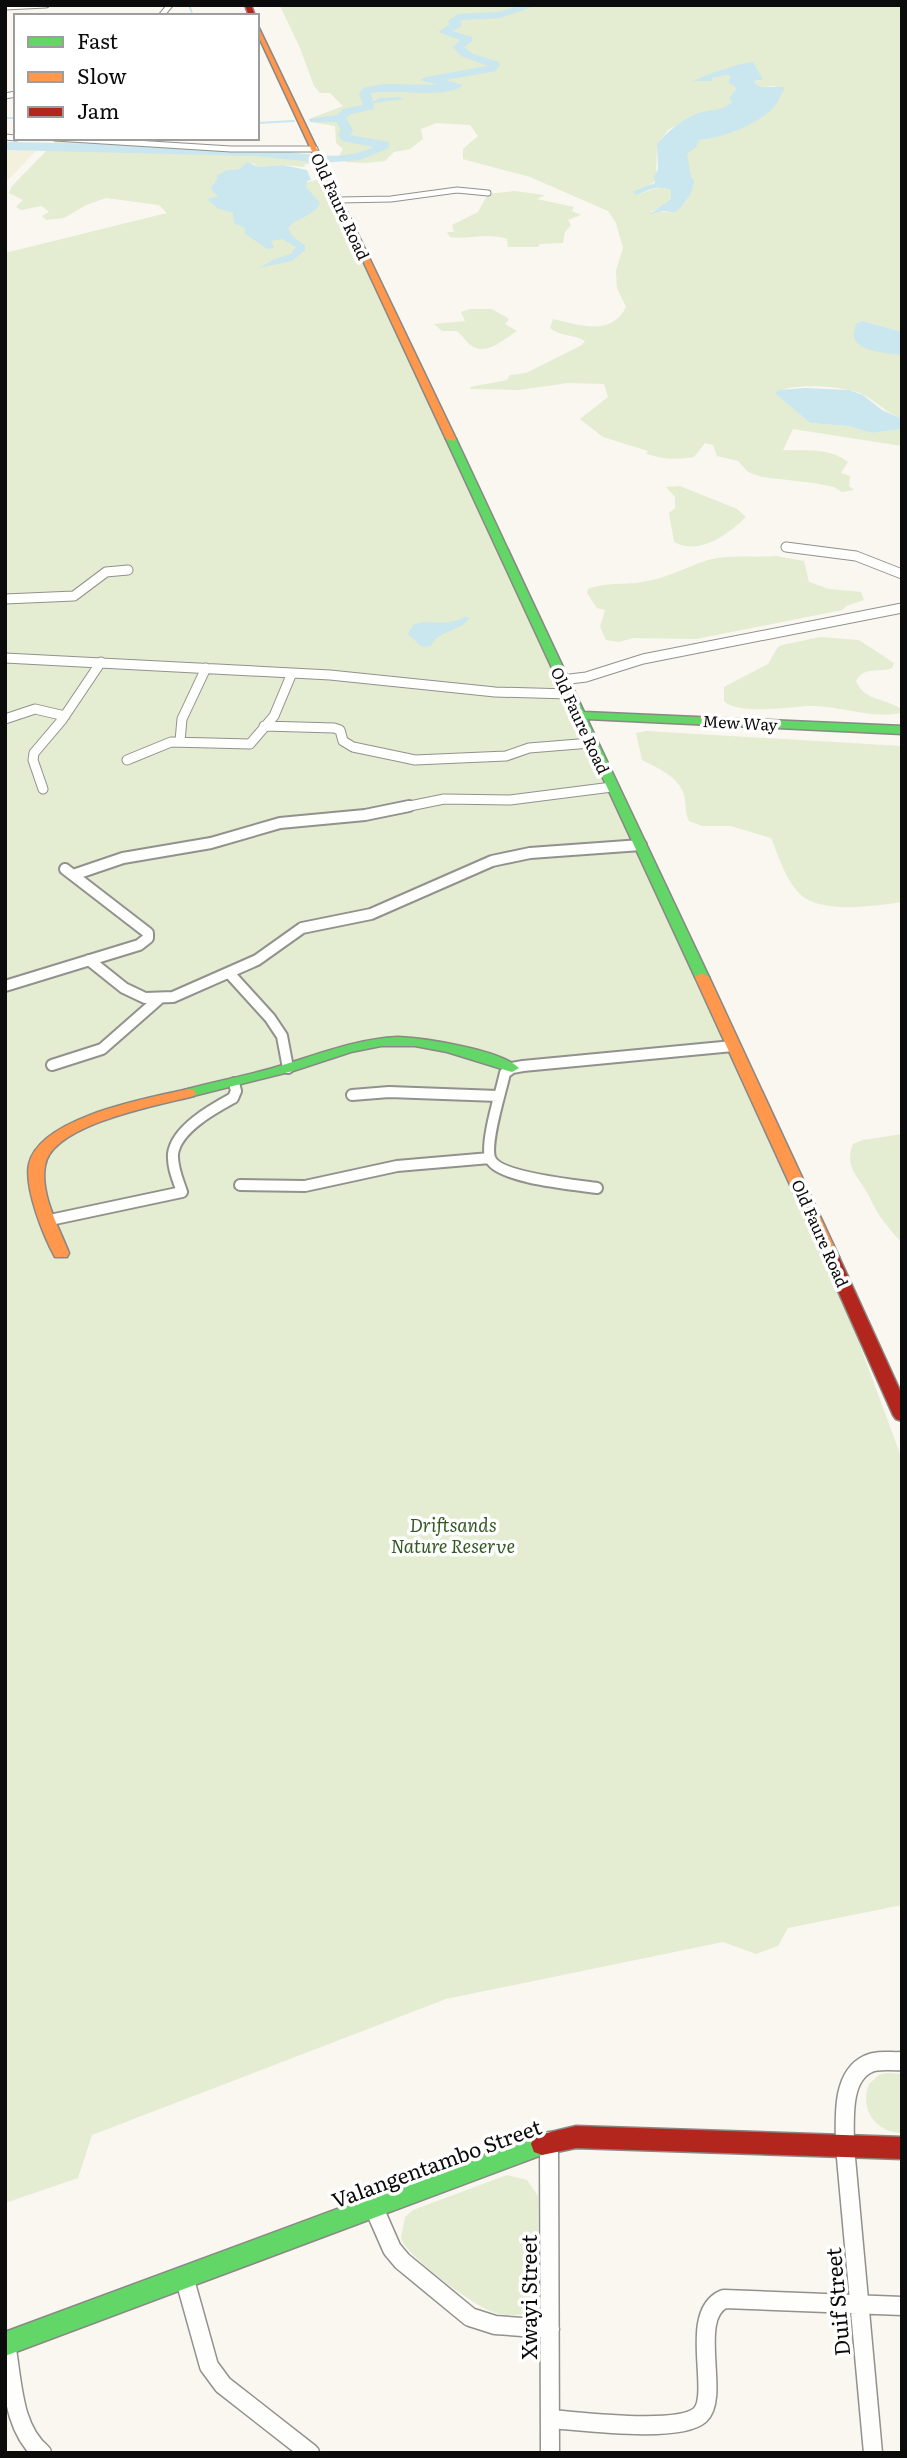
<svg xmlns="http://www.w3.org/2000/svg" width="907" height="2458" font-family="Literata,serif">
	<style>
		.farmland { fill: #f4f0de }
		.green { fill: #e4ecd2; fill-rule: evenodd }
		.water { fill: #cae6ef }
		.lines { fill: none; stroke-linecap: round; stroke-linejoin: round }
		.stream { stroke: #cae6ef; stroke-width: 2 }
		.river { fill: #cae6ef; fill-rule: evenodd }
		.street-far3-casing { stroke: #92918e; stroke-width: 7 }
		.street-far2-casing { stroke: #92918e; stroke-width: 11 }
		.street-far1-casing { stroke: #92918e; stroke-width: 14 }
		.street-casing { stroke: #92918e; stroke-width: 21 }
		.fast-casing { stroke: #898885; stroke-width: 3 }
		.slow-casing { stroke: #898885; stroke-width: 3 }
		.jam-casing { stroke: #898885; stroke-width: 3 }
		.street-far3 { stroke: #fefefd; stroke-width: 5 }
		.street-far2 { stroke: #fefefd; stroke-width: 9 }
		.street-far1 { stroke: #fefefd; stroke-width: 10 }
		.street { stroke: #fefefd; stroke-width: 18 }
		.fast { fill: #63d668; fill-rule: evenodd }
		.slow { fill: #ff974d; fill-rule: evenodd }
		.jam { fill: #b3261e; fill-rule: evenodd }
		.labels { text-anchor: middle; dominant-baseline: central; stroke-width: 7; stroke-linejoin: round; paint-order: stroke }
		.far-street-label { font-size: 16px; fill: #0b0b0b; stroke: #fff }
		.park-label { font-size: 18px; font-style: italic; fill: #345a24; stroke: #fff }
		.near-street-label { font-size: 21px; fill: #0b0b0b; stroke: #fff }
	</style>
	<rect width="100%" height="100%" fill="#f9f7f0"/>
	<path class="farmland" d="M5,150l31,1 -27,28 -4,1z"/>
	<path class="green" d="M902,5v327l-39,-11 25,31 14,3v64c-15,-6 -24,-16 -38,-24 -16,-9 -74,-13 -88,-2l34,30 38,3 24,7 30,-4v17l-109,-17 -10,21c23,1 46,-3 65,12l-7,11 9,3 -1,10 5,4 -12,2 -8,-5 -20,-4 -52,-6 -14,-5 -10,-11 -21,-5 -4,-11 -8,-2 -11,14c-17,3 -32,2 -48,-3l2,-3 -45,-14 -23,-18 28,-22 -4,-13 -36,-1 -49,7 -48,-1 -1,-2 37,-7 3,-5 16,-2 56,-28 3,-4c-11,-7 -24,-4 -35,-13l3,-9c27,6 58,18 73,-12l-9,-19 -1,-17 7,-23 -7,-25 -8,-12 -78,-34 -67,-18v-10l15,-13 -8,-11 -33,-2 -16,6 2,10 -13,10 -16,3 -9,9 -20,2 -19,-1 -6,-8 3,-5 -7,-6 -1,-17 -25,-4 -1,-3 34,-13 -13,-13h-10l-6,-7 -14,-38 -20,-42zM743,64c11,4 15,6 18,17h-7l1,3 7,3 13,-1 5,8c-6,25 -56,44 -81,46l-12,14c-1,8 2,14 3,22 5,29 -15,38 -40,36l15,-6 6,-7v-9c-14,-5 -21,0 -33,5l18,-15 1,-35 11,-15 29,-16 29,-6 6,-6 -3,-4 8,-10 -9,-13 -16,3v3h-18z
		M57,140l255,14 5,9 -12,1 -1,3 -21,-2 -24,2 -6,-4 -13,6 -13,1 -15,15 9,11 -9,8 109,-25 102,205 406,878 73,197v446l-114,23 -10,18 -22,8 -33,-12 -277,57 -354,136 -14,43 -73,25v-1950l162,-40 -8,-8 -53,-7 -20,7 -22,13 -18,2 -4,-4 7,-4 -7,-6 -21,4 -5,-3 7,-7 -14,-7 3,-7z
		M514,191l31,4 -8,4 37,8 -2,4 9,4 -13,5 3,5 -6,7 -2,11 -23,1 -2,3h-30l-1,-8c-20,-7 -38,1 -57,-2l-3,-5h7l-2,-7 26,-13 10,-18z
		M470,309h22l17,10 -4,5 12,7c-13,8 -32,27 -48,13 -4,-4 -7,-9 -12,-13h-15l-8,-7 31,-3 -4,-9z
		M680,486l57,23 9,8c-18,17 -46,39 -72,25l-5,-29 6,-5v-11l-9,-10z
		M776,556l28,5 5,21 20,7 32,3 3,8 -18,6 -4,4 -146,29 -63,-1 -14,4 -13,-2 -6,-13 5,-17 -8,-2 -10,-15 1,-4c19,-7 35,-4 54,-7 22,-3 43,-14 63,-21 22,-7 48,-3 71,-5z
		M820,637l39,3 35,23 -2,5c-13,5 -28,-2 -36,13 9,21 30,17 45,28l-1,4c-31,6 -61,-8 -92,-7 -19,1 -71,9 -84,-5v-14l44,-23 10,-17 4,-2z
		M646,731l256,15v156c-26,4 -80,12 -101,-7 -15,-14 -22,-38 -30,-57l-40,-12h-29l-13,-5c-5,-10 -2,-19 -6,-29 -7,-17 -26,-24 -41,-32l-6,-27z
		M902,1134v109c-13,-14 -24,-27 -32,-45 -9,-20 -27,-29 -17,-54l10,-4z
		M887,2073l15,1v59c-26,0 -43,-24 -33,-49l10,-9z
		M507,2175l20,5 11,16 -1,112c-13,9 -32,9 -47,3 -18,-7 -85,-56 -89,-73l4,-21 8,-7z"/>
	<path class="water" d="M753,62l10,18 -9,1 1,3 7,3h21l2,3c-6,4 -4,8 -8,13 -14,20 -54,35 -78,37l-3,7 -9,7 4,23 3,3c-1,14 -9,23 -18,32l-12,-1 -14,3 21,-15v-9c-14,-5 -22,-1 -33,5l-6,-3 23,-9 -1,-6 4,-8 -1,-25c11,-13 22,-22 39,-30 12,-5 26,-2 36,-12l-3,-4 8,-10 -8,-5 1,-6 -2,-2 -16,3v3h-19c18,-8 40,-16 60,-19z
		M399,97l5,2 -30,4 -1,4 -18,3 -11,9 6,8 -7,1 -5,-6h-28l-1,-3 28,-4 7,-5 21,-4 15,-8z
		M247,162l12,5 24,-2 24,5 4,10 -4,1 -1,6 14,16c-8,15 -23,14 -32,25l5,9 12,8v5l-13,11 -33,7 16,-9 16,-5 5,-7 -14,-8 -11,2 3,7 -6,1 -23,-15v-6l-11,-5 -1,-10 -16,-5 -10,-9 12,-3 -5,-3 -3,-6 7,-9 -2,-2 11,-6 13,-1z
		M863,321l39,11v23c-18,-3 -60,-3 -45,-32z
		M805,388l44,2 14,5 19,15 20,9v10l-30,4 -24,-7 -38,-3 -35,-30 4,-3z
		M465,617h5c-3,3 -5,7 -9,9 -11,6 -25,8 -30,20l-9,1 -14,-13 5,-9c19,-7 31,3 52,-8z"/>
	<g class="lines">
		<path class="stream" d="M189,5l4,11
			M5,118h11
			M257,123l37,-2"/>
		<path class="river" d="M521,5h17l-38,13 -39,2v7l-9,4 20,6v4l-8,6 9,7 26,8 1,2 -4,7 -50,9 17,5c-16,15 -68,3 -92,8l3,16 -23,5 -5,4 7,12 -3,5 39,7v6l-29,12 -38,3 -67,-7 -250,-6v-8c83,2 165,3 248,6 40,2 82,17 121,-1l-32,-6 -4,-6 3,-5 -7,-12 9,-9 20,-4 -4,-11 4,-6 20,-4 55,1 -18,-5 6,-3 62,-11 -27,-10 -8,-9 7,-7 -22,-8 12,-8 -2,-3 10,-7 41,-2z"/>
		<g class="street-far3-casing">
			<path id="street-far3" d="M5,7l41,-2
				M161,16l9,-11
				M5,96l11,-2
				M5,137l11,1
				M55,138l176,11h84
				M339,200l52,-1 66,-9 31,3"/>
		</g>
		<g class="street-far2-casing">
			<path id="street-far2" d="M786,547l70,9 46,18
				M5,599l69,-3 32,-24 22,-2
				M5,658l325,17 165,17 74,2
				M562,680l24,-3 57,-18 259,-51
				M5,719l30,-10 30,7
				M264,726l70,2 6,2 3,11 10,6 62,13 91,-4 23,-8 62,-5
				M180,741l2,-22 24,-51
				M127,760l44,-18 79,2 24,-28 18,-43
				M43,789l-10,-29 1,-7 28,-33 39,-58
				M400,808l44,-9 66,1 102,-13"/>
		</g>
		<g class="street-far1-casing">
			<path id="street-far1" d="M73,875l50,-17 88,-15 69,-20 85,-8 44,-9
				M89,960l35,28 21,10 28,-1 84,-37 45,-32 69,-14 121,-53 38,-8 111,-8
				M230,974l40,44 12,18 6,32
				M5,986l134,-41 9,-7v-5l-83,-64
				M52,1065l50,-16 57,-50
				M352,1095l37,-3 109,4
				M240,1185l65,1 92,-20 93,-8
				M597,1188c-20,-3 -101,-10 -107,-30 -5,-17 11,-66 15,-85l7,-5 11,-2 210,-20
				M50,1220l132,-28c-4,-12 -10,-25 -9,-38 3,-25 40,-45 60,-56l3,-7 -2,-8"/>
		</g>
		<g class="street-casing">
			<path id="street" d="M549,2141l1,312
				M374,2208l18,41 10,12 68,56 25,8 55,4
				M185,2280l24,86 14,19 87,68
				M6,2344c7,37 6,84 36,109
				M550,2419c30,2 129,15 150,-4 21,-19 -13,-100 24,-116l178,7
				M873,2453l-28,-306c0,-25 -5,-70 23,-83 10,-5 23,-2 34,-3"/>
		</g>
		<g class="fast-casing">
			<path id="fast" d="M448,437l8,2 128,273 318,14v8l-315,-15 122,258 -2,3h-10l-2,-3 -249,-538z
				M398,1037c27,1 103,13 121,31l-7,4 -65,-20 -32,-6h-34l-30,6 -58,19 -104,26 -7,-4 2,-3c33,-9 67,-15 99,-25 39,-12 74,-26 115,-28z
				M542,2133l8,3 3,8 -3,8 -545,204v-24z"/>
		</g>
		<g class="slow-casing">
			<path id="slow" d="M257,24l199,415 -2,2 -8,-2 -189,-406z
				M702,973l7,4 130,280 -2,4h-12l-2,-4 -128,-280z
				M189,1089l5,1 2,3 -2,3c-34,9 -143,28 -149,70 -5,29 14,61 24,87l-2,4h-12c-11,-20 -31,-69 -26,-93 11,-47 119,-66 160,-75z"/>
		</g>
		<g class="jam-casing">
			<path id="jam" d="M245,5h6l4,11h-6z
				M831,1252l8,5 63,138v26l-6,-2 -3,-4 -70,-158z
				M576,2126l326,11v22l-326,-11 -34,7 -8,-3 -3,-8 3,-8z"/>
		</g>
		<use href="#street-far3" class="street-far3"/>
		<use href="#street-far2" class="street-far2"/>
		<use href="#street-far1" class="street-far1"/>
		<use href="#street" class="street"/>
		<use href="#fast" class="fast"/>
		<use href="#slow" class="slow"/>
		<use href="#jam" class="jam"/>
	</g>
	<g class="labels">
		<g class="far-street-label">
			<text transform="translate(341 206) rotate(65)">Old Faure Road</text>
			<text transform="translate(581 720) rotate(65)">Old Faure Road</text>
			<text transform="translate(740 722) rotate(3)">Mew Way</text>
			<text transform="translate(821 1233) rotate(66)">Old Faure Road</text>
		</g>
		<g class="park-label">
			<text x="453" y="1524">Driftsands<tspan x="453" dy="21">Nature Reserve</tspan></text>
		</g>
		<g class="near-street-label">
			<text transform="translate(436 2162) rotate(-20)">Valangentambo Street</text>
			<text transform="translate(527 2297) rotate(-90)">Xwayi Street</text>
			<text transform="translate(836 2302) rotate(-95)">Duif Street</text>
		</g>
	</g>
	<rect width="907" height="2458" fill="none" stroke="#0b0b0b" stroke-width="14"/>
	<rect x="14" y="14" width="245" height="126" fill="#ffffff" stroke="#9d9d9d" stroke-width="2"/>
	<rect x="28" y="37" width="35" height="10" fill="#63d668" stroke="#9d9d9d" stroke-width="2"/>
	<text x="77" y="49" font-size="21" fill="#0b0b0b">Fast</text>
	<rect x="28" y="72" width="35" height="10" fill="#ff974d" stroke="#9d9d9d" stroke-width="2"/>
	<text x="77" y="84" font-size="21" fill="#0b0b0b">Slow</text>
	<rect x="28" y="107" width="35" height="10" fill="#b3261e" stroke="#9d9d9d" stroke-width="2"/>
	<text x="77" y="119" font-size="21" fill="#0b0b0b">Jam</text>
</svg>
